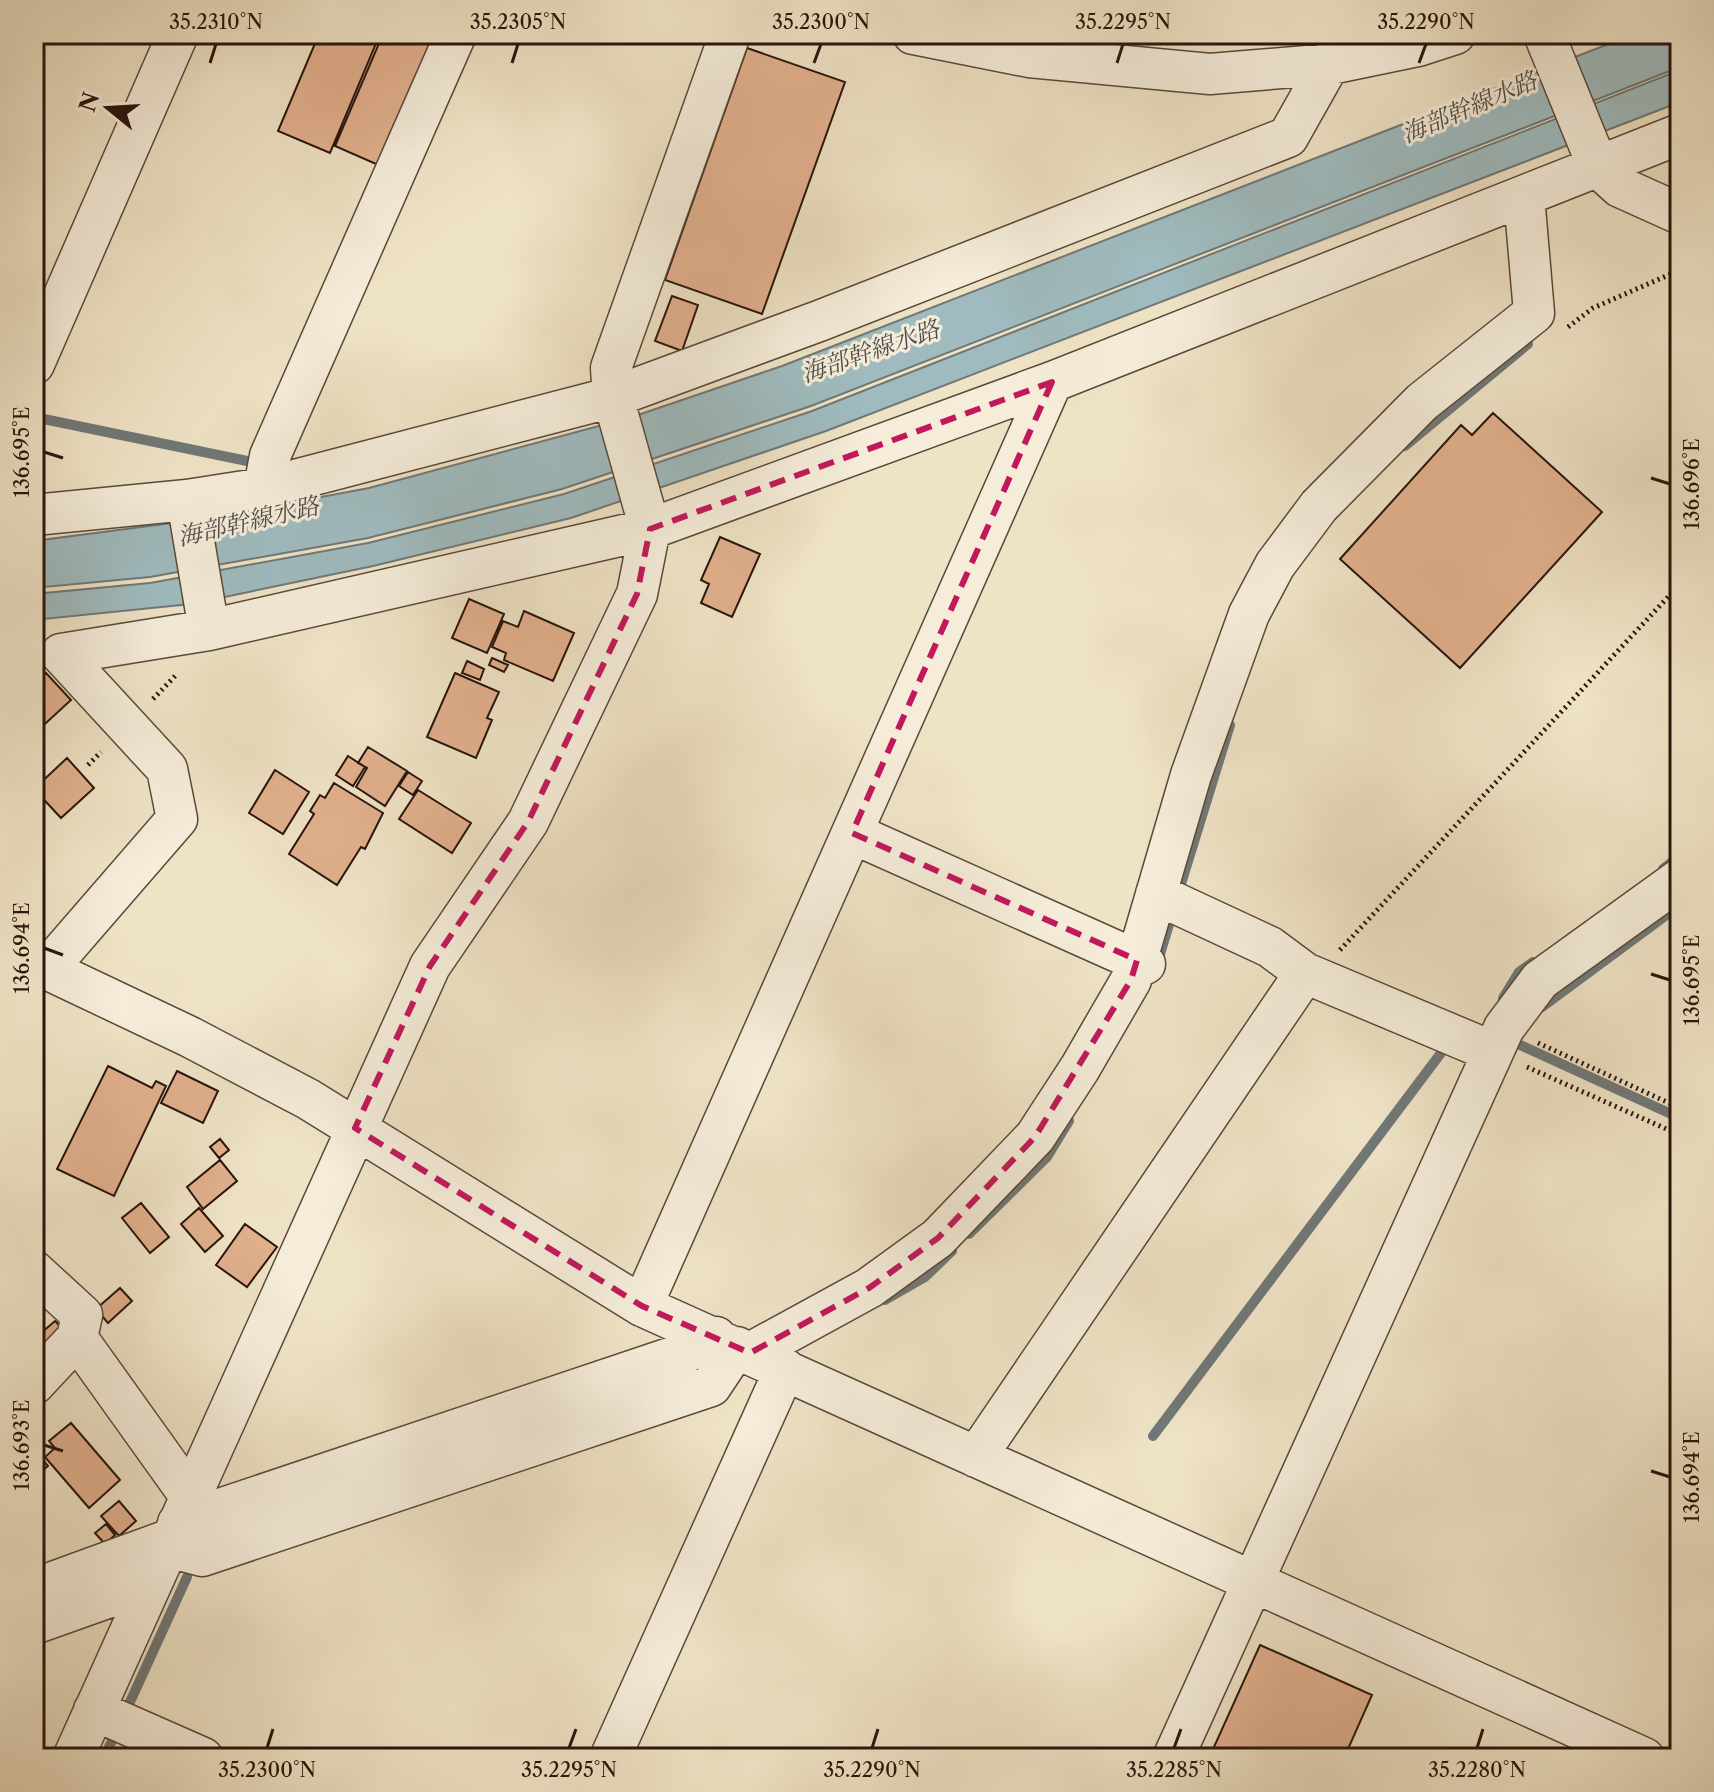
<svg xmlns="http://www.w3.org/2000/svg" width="1714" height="1792" font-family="'Libre Caslon Text','Noto Serif JP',serif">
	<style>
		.water { fill: #9fbbbf; stroke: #707877; stroke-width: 2 }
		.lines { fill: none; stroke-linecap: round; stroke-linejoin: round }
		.stream { stroke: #707877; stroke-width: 10 }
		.building { fill: #e1b08d; stroke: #29140c; stroke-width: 2 }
		.minor-casing { stroke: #5a483a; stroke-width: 43 }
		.path { stroke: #29140c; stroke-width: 5; stroke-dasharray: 2 4; stroke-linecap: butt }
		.minor { stroke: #f5edda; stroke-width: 40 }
		.marked { fill: none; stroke: #c2185b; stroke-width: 6; stroke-dasharray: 16 10; stroke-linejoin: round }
		.ticks { fill: none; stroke: #29140c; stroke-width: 3 }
		.labels { text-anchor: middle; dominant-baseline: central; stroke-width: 6; stroke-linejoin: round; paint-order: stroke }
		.water-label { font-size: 24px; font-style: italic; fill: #524e4b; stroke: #f5edda }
		.neatline { fill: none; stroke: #29140c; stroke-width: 3 }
		.ticks-label { font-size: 20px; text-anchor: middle; fill: #29140c }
	</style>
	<rect width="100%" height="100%" fill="#efe3c6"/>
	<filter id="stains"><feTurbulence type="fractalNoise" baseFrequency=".0025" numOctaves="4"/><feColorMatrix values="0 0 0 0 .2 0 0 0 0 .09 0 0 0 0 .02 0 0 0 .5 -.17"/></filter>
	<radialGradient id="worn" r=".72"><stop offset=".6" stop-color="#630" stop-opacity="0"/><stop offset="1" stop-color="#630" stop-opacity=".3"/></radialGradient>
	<path class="water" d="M1634,34h46v33l-869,339 -249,83 -194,49 -218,39 -116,11v-47l169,-22 166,-31 263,-71 150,-51z
		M1680,70v32l-854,329 -255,87 -198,48 -182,38 -157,16v-26l116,-11 218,-40 196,-49 248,-83z"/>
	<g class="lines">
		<path class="stream" d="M34,417l218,45
			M1405,446l123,-102
			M1663,869l17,-13
			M1181,884l49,-159
			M1157,964l13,-43
			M1503,998l16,-26 14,-10
			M1542,1007l138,-102
			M1518,1044l162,74
			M969,1234l78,-77 22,-36
			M885,1300l40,-23 27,-26
			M1153,1436l288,-383
			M125,1713l62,-136
			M104,1758l11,-24"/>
	</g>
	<path class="building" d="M319,34h61l-50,119 -52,-22z
		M383,34h59l-57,134 -50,-22z
		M747,48l98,34 -83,232 -97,-34z
		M672,296l26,9 -16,46 -27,-10z
		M1493,413l109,99 -142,156 -120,-109 121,-134 11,10z
		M720,537l40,17 -28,63 -31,-14 8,-19 -8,-4z
		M469,599l35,15 -17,39 -35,-15z
		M524,611l50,22 -21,48 -49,-21 2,-7 -14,-6 11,-26 15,6z
		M492,658l16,7 -4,7 -15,-7z
		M467,661l17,8 -4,11 -18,-7z
		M46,673l25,27 -37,34v-50z
		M455,673l44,19 -12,26 5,2 -16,38 -49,-21z
		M368,747l39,24 -22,35 -29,-19 11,-19 -9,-5z
		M348,756l17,11 -12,19 -17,-11z
		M67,758l27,30 -33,30 -27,-29z
		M275,770l34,22 -26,42 -34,-21z
		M408,772l14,9 -9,14 -14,-9z
		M334,783l49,30 -18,36 -4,-2 -24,38 -48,-31 25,-40 -4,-3 10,-16 5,3z
		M418,790l53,33 -19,30 -53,-34z
		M34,826l8,8 -8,8z
		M108,1066l44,22 4,-7 10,5 -52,110 -57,-27z
		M177,1071l41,20 -15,32 -42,-20z
		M220,1139l9,11 -10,8 -9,-11z
		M220,1160l17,21 -34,28 -16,-22z
		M141,1203l28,34 -19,16 -28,-35z
		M199,1208l24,28 -18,16 -24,-28z
		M245,1224l32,23 -30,40 -31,-22z
		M120,1288l12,13 -24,22 -12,-14z
		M55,1321l10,10 -27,24 -4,-4v-12z
		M71,1423l49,57 -31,28 -44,-51 10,-9 -6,-7z
		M34,1450l14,16 -14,12z
		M119,1501l17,20 -17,15 -18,-20z
		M106,1524l9,11 -10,9 -10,-11z
		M1260,1645l112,50 -28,63h-135z"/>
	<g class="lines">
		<g class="minor-casing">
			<path id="minor" d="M913,34l116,23 181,17 121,-10 87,-18 37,-12
				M1544,34l54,133 22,20 60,27
				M34,364l144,-330
				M264,488l6,-32 186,-422
				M187,500l22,130
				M34,515l153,-15 77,-12 349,-91 206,-76 469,-184 58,-103
				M852,833l293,131
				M1156,894l114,53 35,26
				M34,963l156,74 118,62 334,207 1002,452
				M47,969l130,-150 -10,-50 -106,-115 148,-24 441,-101 402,-147 628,-248
				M34,1271l48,44 -5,23 -43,46
				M642,1306l410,-924
				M77,1338l113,158
				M750,1353l119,-65 69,-50 97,-101 45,-69 51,-88 60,-205 58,-161 26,-49 44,-59 103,-104 112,-89 -10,-117
				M976,1457l329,-484 188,79
				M178,1523l507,-170 31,-16
				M168,1547l34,9 509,-170 26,-39
				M34,1589l137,-50
				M34,1624l118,-42
				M94,1710l109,48
				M73,1758l357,-792 98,-144 109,-228 13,-65 -37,-132 -2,-29 119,-334
				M610,1758l175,-389
				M1173,1758l331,-730 36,-48 140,-101"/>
		</g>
		<path class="path" d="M1568,327l25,-19 87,-38
			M153,699l24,-25
			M88,765l13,-13
			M1340,950l340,-366
			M1538,1043l142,65
			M1527,1067l153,68"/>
		<use href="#minor" class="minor"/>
	</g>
	<path class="marked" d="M1052,382l-200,451 285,127 -6,20 -96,157 -97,101 -69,50 -119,65 -108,-47 -287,-178 75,-162 98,-144 109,-228 13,-65z"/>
	<path class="ticks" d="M210,63l6,-19M512,63l6,-19M814,63l7,-19M1117,63l6,-19M1419,63l7,-19M44,452l19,6M1651,478l19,6M44,948l19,7M1651,974l19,6M44,1445l19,6M1651,1471l19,6M267,1748l6,-19M569,1748l7,-19M872,1748l6,-19M1174,1748l7,-19M1477,1748l6,-19"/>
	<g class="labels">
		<g class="water-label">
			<text transform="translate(1469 107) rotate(-23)">海部幹線水路</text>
			<text transform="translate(870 351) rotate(-19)">海部幹線水路</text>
			<text transform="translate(248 521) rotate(-13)">海部幹線水路</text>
		</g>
	</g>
	<rect width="1714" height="1792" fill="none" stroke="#efe3c6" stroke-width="88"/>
	<g transform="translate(108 108) rotate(288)" stroke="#f5edda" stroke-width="6" paint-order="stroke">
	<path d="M0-6L14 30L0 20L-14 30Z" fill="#29140c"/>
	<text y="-12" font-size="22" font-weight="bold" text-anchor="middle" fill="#29140c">N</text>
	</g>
	<rect x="44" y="44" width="1626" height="1704" class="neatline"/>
	<g class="ticks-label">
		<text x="216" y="29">35.2310°N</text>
		<text x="518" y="29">35.2305°N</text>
		<text x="821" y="29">35.2300°N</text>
		<text x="1123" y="29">35.2295°N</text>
		<text x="1426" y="29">35.2290°N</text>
		<text transform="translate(22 452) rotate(-90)" y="7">136.695°E</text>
		<text transform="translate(1692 484) rotate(-90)" y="7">136.696°E</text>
		<text transform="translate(22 948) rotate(-90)" y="7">136.694°E</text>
		<text transform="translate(1692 980) rotate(-90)" y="7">136.695°E</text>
		<text transform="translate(22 1445) rotate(-90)" y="7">136.693°E</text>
		<text transform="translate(1692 1477) rotate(-90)" y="7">136.694°E</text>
		<text x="267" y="1777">35.2300°N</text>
		<text x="569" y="1777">35.2295°N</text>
		<text x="872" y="1777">35.2290°N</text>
		<text x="1174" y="1777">35.2285°N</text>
		<text x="1477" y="1777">35.2280°N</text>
	</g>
	<rect width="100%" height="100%" filter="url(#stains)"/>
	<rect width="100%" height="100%" fill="url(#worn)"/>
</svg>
